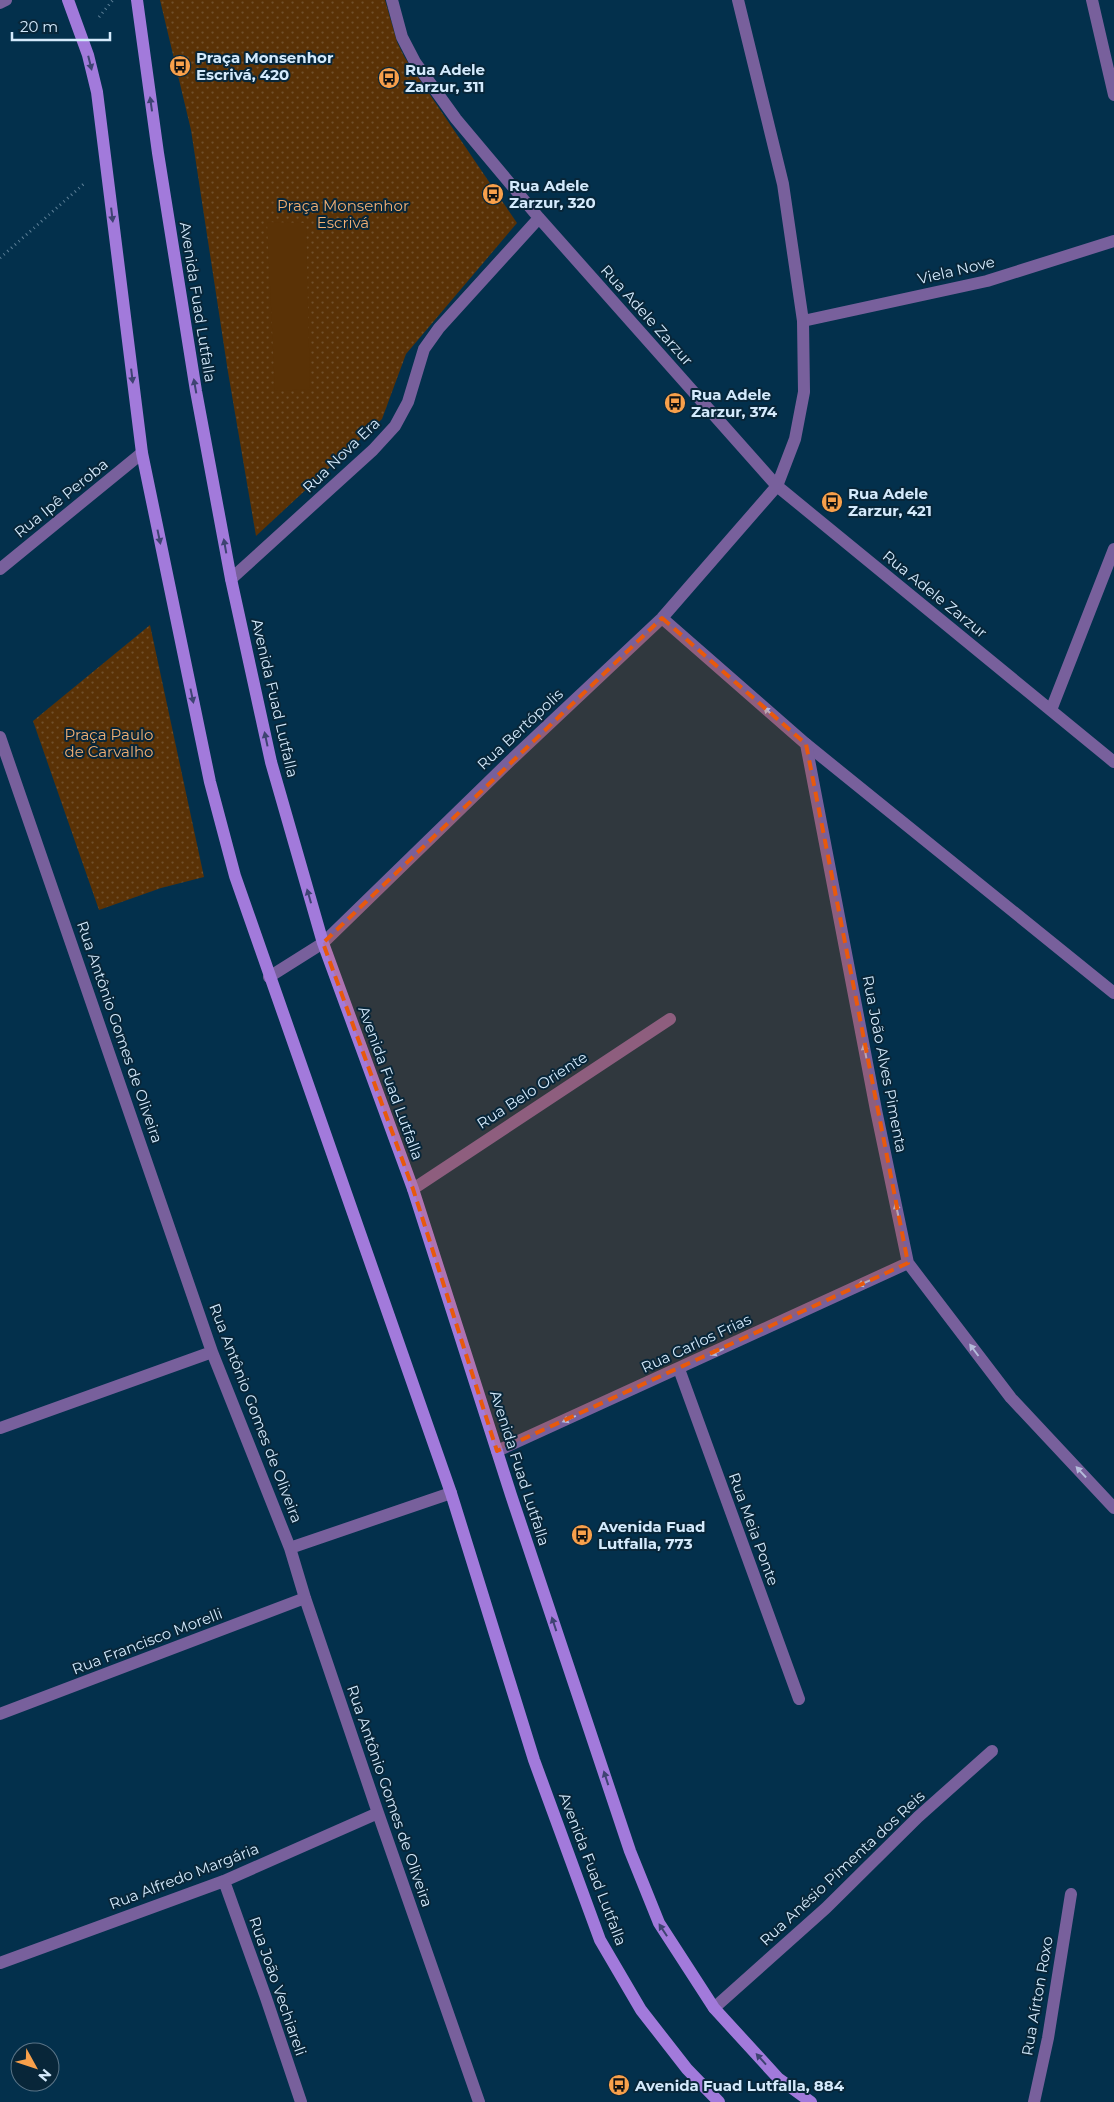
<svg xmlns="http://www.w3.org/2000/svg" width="1114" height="2102" font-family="Montserrat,sans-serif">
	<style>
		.park { fill: url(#park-dots) }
		.garden { fill: #5a3206 }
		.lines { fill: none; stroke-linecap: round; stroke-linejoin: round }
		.path { stroke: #5c7f97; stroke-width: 3; stroke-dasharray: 1 4; stroke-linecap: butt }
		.service { stroke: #78609c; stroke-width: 12 }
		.pedestrian { stroke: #78609c; stroke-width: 12 }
		.minor { stroke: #78609c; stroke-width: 12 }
		.secondary { stroke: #a27adb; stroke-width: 12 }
		.oneway { fill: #3e4372 }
		.oneway2 { fill: #b4bada }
		.marked { fill: #e8590c; fill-opacity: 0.2; stroke: #e8590c; stroke-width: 4; stroke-dasharray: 10 6; stroke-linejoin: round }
		.labels { text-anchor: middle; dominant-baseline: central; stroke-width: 4; stroke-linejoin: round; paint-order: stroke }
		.poi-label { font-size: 15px; font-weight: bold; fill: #d4eafc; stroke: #082639; text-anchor: start }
		.park-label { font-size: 15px; fill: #f2af73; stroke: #082639 }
		.street-label { font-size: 15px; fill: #d4eafc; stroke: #082639 }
	</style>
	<defs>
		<pattern id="park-dots" width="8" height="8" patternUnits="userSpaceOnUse" patternTransform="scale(1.25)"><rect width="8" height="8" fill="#5a3206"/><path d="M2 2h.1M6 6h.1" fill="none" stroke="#71502b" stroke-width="1.8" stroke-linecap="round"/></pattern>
	</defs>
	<rect width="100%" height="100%" fill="#03304c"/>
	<path class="park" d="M160,0h225l12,42 8,16 112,165 -111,131 -24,65 -126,117 -28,-164 -37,-242z
		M150,625l54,252 -43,11 -62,22 -66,-189z"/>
	<path class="garden" d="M267,222l39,1 4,166 -35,2z"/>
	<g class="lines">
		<path class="path" d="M99,17l14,-17
			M0,258l86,-76"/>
		<path class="service" d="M803,321l184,-40 127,-40"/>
		<path class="pedestrian" d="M806,744l308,249"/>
		<path class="minor" d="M392,0l10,37 13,25 41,57 83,99 238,268 337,276
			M1092,0l22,95
			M0,3l6,-3
			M0,569l142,-116
			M231,579l142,-129 22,-24 13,-24 16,-53 15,-21 100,-110
			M662,618l144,126 70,366 32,153 103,135 103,110
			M1051,710l63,-161
			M0,737l212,615 78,196 15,50 73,215 101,289
			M269,977l54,-34 188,-183 151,-142 115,-132 18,-47 9,-47 -1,-71 -20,-137 -45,-184
			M413,1189l257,-170
			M679,1369l120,330
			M0,1428l212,-76
			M497,1451l411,-188
			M290,1548l161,-55
			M0,1714l305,-116
			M224,1881l42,117 35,104
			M0,1963l224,-82 154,-68
			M714,2008l112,-100 92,-91 74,-66
			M1034,2102l14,-64 23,-144"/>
		<path class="secondary" d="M68,0l20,55 9,37 45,361 68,329 25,94 216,617 83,267 66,180 41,70 46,59 32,33
			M137,0l21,153 38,238 35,188 40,183 52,181 90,246 98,306 119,356 29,72 55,85 64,70 33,24"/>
	</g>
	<defs><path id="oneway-solid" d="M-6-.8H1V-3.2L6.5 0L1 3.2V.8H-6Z" transform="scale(1.25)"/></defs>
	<g class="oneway">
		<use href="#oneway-solid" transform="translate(90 63) rotate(76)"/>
		<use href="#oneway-solid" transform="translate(151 104) rotate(-98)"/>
		<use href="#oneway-solid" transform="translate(112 215) rotate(83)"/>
		<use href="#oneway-solid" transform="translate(132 376) rotate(83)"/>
		<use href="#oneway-solid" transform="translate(195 386) rotate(-100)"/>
		<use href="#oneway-solid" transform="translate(159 537) rotate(78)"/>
		<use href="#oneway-solid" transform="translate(225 546) rotate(-100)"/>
		<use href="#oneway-solid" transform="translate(192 696) rotate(78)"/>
		<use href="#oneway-solid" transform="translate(266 739) rotate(-102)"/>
		<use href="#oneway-solid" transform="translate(309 896) rotate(-106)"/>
		<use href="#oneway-solid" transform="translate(554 1624) rotate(-108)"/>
		<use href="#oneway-solid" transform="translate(606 1778) rotate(-108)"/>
		<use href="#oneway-solid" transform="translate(663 1930) rotate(-123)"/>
		<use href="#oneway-solid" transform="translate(761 2059) rotate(-132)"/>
	</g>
	<g class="oneway2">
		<use href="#oneway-solid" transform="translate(769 712) rotate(-139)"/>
		<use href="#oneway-solid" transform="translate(865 1051) rotate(-101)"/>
		<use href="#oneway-solid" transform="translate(897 1210) rotate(-102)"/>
		<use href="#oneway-solid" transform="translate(864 1283) rotate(155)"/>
		<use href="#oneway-solid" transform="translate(974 1350) rotate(-127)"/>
		<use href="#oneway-solid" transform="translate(717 1352) rotate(155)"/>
		<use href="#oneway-solid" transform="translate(569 1419) rotate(156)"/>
		<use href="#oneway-solid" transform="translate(1081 1472) rotate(-133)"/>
	</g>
	<path class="marked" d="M662,618l144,126 102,519 -411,188 -84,-262 -90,-246z"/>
	<defs>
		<g id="bus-disc" transform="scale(1.125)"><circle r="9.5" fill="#f8a04b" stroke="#082639"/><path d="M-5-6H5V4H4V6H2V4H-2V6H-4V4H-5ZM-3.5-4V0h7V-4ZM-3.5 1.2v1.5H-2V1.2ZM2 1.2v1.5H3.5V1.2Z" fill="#111"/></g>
	</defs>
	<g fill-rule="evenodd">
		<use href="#bus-disc" x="180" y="66"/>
		<use href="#bus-disc" x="389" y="78"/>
		<use href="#bus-disc" x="493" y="194"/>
		<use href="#bus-disc" x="675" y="403"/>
		<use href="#bus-disc" x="832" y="502"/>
		<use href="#bus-disc" x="582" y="1535"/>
		<use href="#bus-disc" x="619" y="2085"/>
	</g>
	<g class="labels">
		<g class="poi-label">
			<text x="196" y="57">Praça Monsenhor<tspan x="196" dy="17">Escrivá, 420</tspan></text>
			<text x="405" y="69">Rua Adele<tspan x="405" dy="17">Zarzur, 311</tspan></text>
			<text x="509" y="185">Rua Adele<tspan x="509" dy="17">Zarzur, 320</tspan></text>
			<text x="691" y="394">Rua Adele<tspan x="691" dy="17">Zarzur, 374</tspan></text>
			<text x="848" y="493">Rua Adele<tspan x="848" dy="17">Zarzur, 421</tspan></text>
			<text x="598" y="1526">Avenida Fuad<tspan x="598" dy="17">Lutfalla, 773</tspan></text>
			<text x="635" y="2085">Avenida Fuad Lutfalla, 884</text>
		</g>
		<g class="park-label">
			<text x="343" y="205">Praça Monsenhor<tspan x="343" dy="17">Escrivá</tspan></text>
			<text x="109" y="734">Praça Paulo<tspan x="109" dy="17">de Carvalho</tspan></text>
		</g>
		<g class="street-label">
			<text transform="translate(956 270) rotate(-13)">Viela Nove</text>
			<text transform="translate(198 302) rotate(81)">Avenida Fuad Lutfalla</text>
			<text transform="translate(647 315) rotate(48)">Rua Adele Zarzur</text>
			<text transform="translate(341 455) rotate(-44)">Rua Nova Era</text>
			<text transform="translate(61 498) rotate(-39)">Rua Ipê Peroba</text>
			<text transform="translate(935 594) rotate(39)">Rua Adele Zarzur</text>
			<text transform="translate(275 698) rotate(77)">Avenida Fuad Lutfalla</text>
			<text transform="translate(520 729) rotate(-43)">Rua Bertópolis</text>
			<text transform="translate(120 1032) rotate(71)">Rua Antônio Gomes de Oliveira</text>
			<text transform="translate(885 1064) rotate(79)">Rua João Alves Pimenta</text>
			<text transform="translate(391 1083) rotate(70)">Avenida Fuad Lutfalla</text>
			<text transform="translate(532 1090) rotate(-33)">Rua Belo Oriente</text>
			<text transform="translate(696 1343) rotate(-25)">Rua Carlos Frias</text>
			<text transform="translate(256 1413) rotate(69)">Rua Antônio Gomes de Oliveira</text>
			<text transform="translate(520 1468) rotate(72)">Avenida Fuad Lutfalla</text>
			<text transform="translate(754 1529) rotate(70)">Rua Meia Ponte</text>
			<text transform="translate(147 1641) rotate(-21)">Rua Francisco Morelli</text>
			<text transform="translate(390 1796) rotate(71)">Rua Antônio Gomes de Oliveira</text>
			<text transform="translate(842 1868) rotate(-43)">Rua Anésio Pimenta dos Reis</text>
			<text transform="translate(593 1869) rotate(69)">Avenida Fuad Lutfalla</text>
			<text transform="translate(184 1876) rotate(-21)">Rua Alfredo Margária</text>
			<text transform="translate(278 1986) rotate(71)">Rua João Vechiareli</text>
			<text transform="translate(1037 1996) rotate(-80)">Rua Aírton Roxo</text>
		</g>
	</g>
	<g transform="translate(35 2067) rotate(130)"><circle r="24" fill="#082639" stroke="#5a7487"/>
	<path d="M0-4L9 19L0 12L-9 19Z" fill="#f8a04b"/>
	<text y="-8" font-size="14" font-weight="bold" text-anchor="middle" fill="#d4eafc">N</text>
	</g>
	<path d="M12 32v8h98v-8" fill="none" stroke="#d4eafc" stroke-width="2.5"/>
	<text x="20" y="32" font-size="15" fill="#d4eafc" stroke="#082639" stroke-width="4" paint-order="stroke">20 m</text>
</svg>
